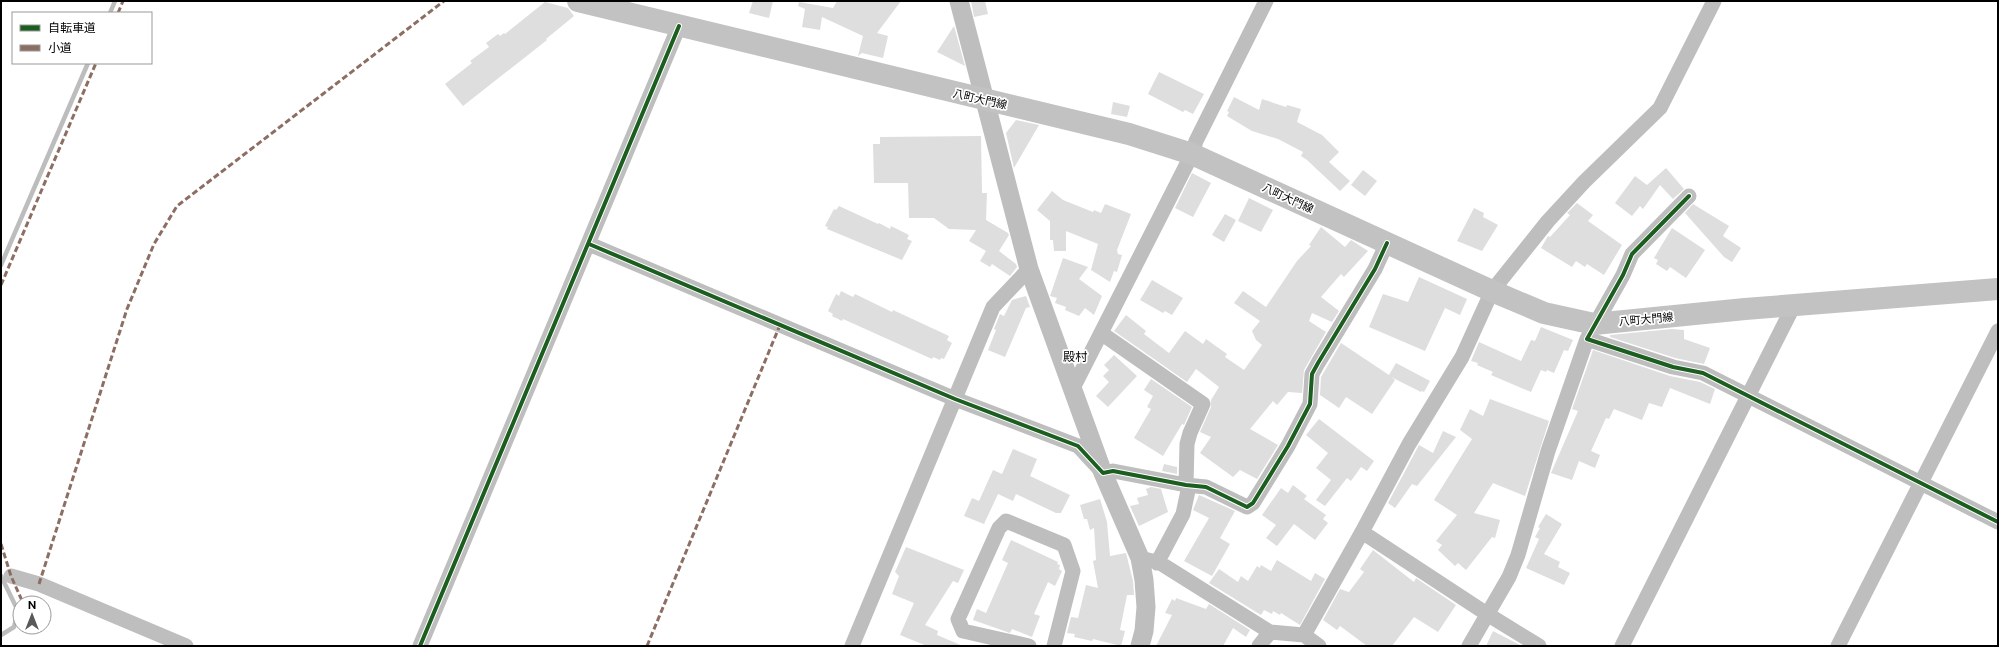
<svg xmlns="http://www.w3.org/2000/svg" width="1999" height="647" font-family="'Public Sans','Noto Sans JP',sans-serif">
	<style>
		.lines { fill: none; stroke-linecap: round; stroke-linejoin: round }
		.stream { stroke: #bdbdbd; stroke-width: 4.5 }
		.building { fill: #dedede }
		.minor { stroke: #bebebe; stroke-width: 15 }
		.tertiary { stroke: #bebebe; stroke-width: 19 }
		.secondary { stroke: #c2c2c2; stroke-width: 22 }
		.quiet { stroke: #8d6e63; stroke-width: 3; stroke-dasharray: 6 3; stroke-linecap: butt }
		.cycleway-casing { stroke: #fff; stroke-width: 6 }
		.cycleway { stroke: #1b5e20; stroke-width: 4 }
		.labels { text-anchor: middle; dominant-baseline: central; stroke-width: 3.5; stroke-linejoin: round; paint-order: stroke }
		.street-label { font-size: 11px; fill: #000; stroke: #fff }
		.neighbourhood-label { font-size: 12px; fill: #000; stroke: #fff }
	</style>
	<rect width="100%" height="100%" fill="#fff"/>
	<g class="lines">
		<path class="stream" d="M110,13l5,-12
			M1,265l87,-202
			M1,576l17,35 -4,16 -13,8"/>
	</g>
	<path class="building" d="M753,1h20l-4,17 -20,-5z
		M837,1h64l-24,32 11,3 -5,22 -21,-5 -4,3 5,-20 -41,-19 -2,13 -18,-3 3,-18 -7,-3 1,-4 34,6z
		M971,1h14l3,13 -14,3z
		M545,2l23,6 6,8 -28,23 1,1 -84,66 -18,-22 27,-21 -2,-2 19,-14 -3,-4 12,-9 2,2 4,-3 1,1z
		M954,26l2,7 9,33 -28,-14z
		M1159,72l45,22 -11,20 -8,-4 -2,2 -35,-18z
		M1234,97l25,13 3,-11 24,8 1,-2 14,4 -4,13 25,13 17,17 -10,10 21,19 -10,10 -33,-31 -6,-4 2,-4 -25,-13 -26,-8 -25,-15 2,-4 -2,-1z
		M1113,102l17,4 -3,11 -16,-3z
		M1016,120l23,5 -25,43 -8,-35z
		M981,136l1,57h5l-1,27 22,13 1,2 -10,16 17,13 1,3 -7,9 -18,-12 -2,3 -10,-6 6,-10 -17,-10 7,-11 -27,-1 -15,-11h-25l-1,-35h-34l-1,-39h7v-7z
		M1666,168l18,21 -11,10 -13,-14 -17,24 -3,-3 -8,10 -17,-13 20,-27 12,9z
		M1363,170l14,11 -12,15 -14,-11z
		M1192,173l19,10 -18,34 -18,-9z
		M1052,191l11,9 30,12 1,-2 7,3 4,-9 26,10 -14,36 1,4 4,1 -5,17 -3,-1 -4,11 -19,-12 7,-26 -32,-13v20h-12l-1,-11h-3v-19l-13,-11z
		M1249,198l24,12 -12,22 -23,-11z
		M1577,203l16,12 -5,6 34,24 -18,30 -17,-11 -2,3 -9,-6 -4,6 -31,-19 7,-12 2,1 20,-22 -3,-2z
		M1693,204l36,22 -6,10 18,12 -9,14 -8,-5 -39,-44z
		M839,206l39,18 1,-1 11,6 1,-3 18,9 -2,4 5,2 -10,19 -75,-31 1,-2 -3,-1 9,-17 2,1z
		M1474,208l10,5 -1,4 15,8 -16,26 -25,-10z
		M1225,214l11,6 -12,22 -12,-7z
		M1321,227l24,20 6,-7 17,11 -24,26 -3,-3 -20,23 18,14 -7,11 -20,-9 -3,8 17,11 -22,38 -2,23 -14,-1 -11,13 -4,-4 -23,28 28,16 -21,34 -17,-9 -7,7 -33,-24 11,-16 -11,-5 11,-25v-7l8,-13 -23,-18 -9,13 -73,-51 12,-16 20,16 -2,3 25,19 16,-22 18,13 3,-5 21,15 -2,3 19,13 18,-25 -6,-5 -4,-9 8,-10 -26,-18 9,-12 23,16 31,-46 14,-15 -2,-1z
		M1672,228l33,22 -19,28 -16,-11 -3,4 -11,-7 2,-4 -4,-2z
		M1063,258l25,9 -9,12 23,17 -8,19 -9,-7 -6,8 -14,-6 1,-3 -11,-4 2,-5 -7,-2z
		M1419,277l48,22 -7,16 -15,-7 -20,43 -56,-24 14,-33 25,8z
		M1152,280l31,18 -11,17 -7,-4 -2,2 -23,-13z
		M841,291l12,6 2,-3 37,18 1,-2 56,26 -2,4 5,3 -8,16 -3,-1 -1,2 -7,-3 -1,2 -89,-40 -1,2 -10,-5 1,-2 -5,-3 8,-17 3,2z
		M1026,296l4,11 -4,1 -21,49 -17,-7 8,-20 -2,-1 6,-15 4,2 8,-16z
		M1541,327l32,13 -5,11 -4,-1 -10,23 -7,-3 -1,2 -5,-2 -10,22 -40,-17 2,-3 -16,-7 1,-2 -7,-2 8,-19 42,19 10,-21 4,1z
		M1672,329l12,1v9l26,9 -6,16 -29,-6 -65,-21v-2z
		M1341,343l48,32 7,-12 34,18 -6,11 -2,-1 -1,1 -30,-15 4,3 -23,34 -26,-17 -7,11 -19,-13 1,-18z
		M1593,350l77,26 30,6 15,7 -5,15 -40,-16 -8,19 -13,-4 -7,17 -28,-11 -5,10 -3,-1 -15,33 9,4 -5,13 -16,-7 -7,19 -21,-7 27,-62 -6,-2z
		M1114,355l23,21 -29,31 -12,-11 13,-14 -6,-6 6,-6 -5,-5z
		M1151,379l41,28 -8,18 -2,-1 -19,32 -29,-18 17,-29 -4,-2 6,-11 -9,-6z
		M1490,399l59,22 -24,75 -32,-13 -19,30 26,7 -5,18 -3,-1 -26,33 -8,-7 -3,3 -17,-16 4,-5 -6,-4 21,-26 -23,-15 38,-61 -12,-9 10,-21 13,7z
		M1319,419l55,42 -7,10 -6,-4 -10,14 -4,-3 -22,28 -9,-6 15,-20 -15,-12 12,-15 -22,-18z
		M1443,431l13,6 -39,49 -5,-2 -17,24 -7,-5 31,-58 14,8z
		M1013,449l24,10 -7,17 40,19 -9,18h-5l-40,-19 -3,7 -15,-7 -14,30 -20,-8 8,-18 7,3 14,-31 9,4z
		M1164,464l13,3v7l-15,-3z
		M1293,485l14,11 -3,3 22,16 -3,4 5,4 -13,17 -21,-16 -17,22 -11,-8 10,-13 -14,-10 19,-27 7,5z
		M1151,487l10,2 7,23 -29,14 -9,-20 9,-2 -2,-6 11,-3 -2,-6z
		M1199,495l36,16 -15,27 10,6 -18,32 -28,-15 25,-43 -16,-8z
		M1100,499l7,23 3,34 16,-3 7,28 1,14h-7l-7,35 5,1 -4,15 -28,-7 -1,2 -18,-4 1,-3 -8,-1 4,-16 7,1 8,-33 12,3 -5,-27 3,-1 -2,-32 -4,2 -3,-11h-3l-4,-14z
		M1546,514l16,10 -18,30 16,8 -2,5 12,6 -6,12 -38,-17 13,-29 -4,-2 5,-9 -2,-1z
		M1011,540l47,22 -1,2 3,1 -1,4 3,2 -7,15 -7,-4 -14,32 6,2 -8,21 -20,-8 -2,4 -37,-13 4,-11 9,4 22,-50 -6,-3z
		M906,547l58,23 -6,13 -5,-2 -28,44 13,6 -1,4 26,11h-36l-27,-11 14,-32 -22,-9 7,-18 -4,-4z
		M1373,550l41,32 2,-4 40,27 -18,27 -24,-15 -22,29h-25l-27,-20 -3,4 -14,-10 17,-31 9,3 15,-20 -4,-3z
		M1277,560l34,21 4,-8 10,6 -25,46 -19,-12 -1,2 -7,-4 -1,3 -8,-4 -3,5 -52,-32 10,-14 19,13 3,-6 7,5 9,-15 3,2 1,-3 10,6z
		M1176,598l30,11 3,-5 41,26 -4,7 -13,-9 -10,18h-67l16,-31 -7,-2 7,-14 3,2z
		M1493,631l25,13 4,2h-36z"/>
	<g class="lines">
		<path class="minor" d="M1689,196l-57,58 -9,21 -36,64 86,28 30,6 295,149
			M589,244l366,155 123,47 25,27 10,-2 73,14 20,2 41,20 6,-4 35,-57 22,-42 2,-30 6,-11 57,-94 12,-26
			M1101,333l102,71 -13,29 -3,11 -1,41
			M1072,390l120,-236 4,-13 70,-140
			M1362,532l125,82 52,32
			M1140,558l20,5 110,69 34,3 15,11
			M1157,563l26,-49 6,-28
			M11,576l28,8 147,62
			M1304,635l58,-103 47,-88 53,-87 30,-66 56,-70 36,-39 76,-74 54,-107
			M420,646l259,-620
			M852,646l141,-339 36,-38
			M1029,646l-66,-15 -5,-12 41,-91 7,-7 58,24 9,26 -19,75
			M1259,646l11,-14
			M1469,646l40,-69 9,-22 30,-104 39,-112
			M1622,646l172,-341
			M1838,646l160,-315"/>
		<path class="tertiary" d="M959,1l70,268 74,204 37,85 4,22 2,27 -2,24 -4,15"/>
		<path class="secondary" d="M578,1l551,133 63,20 300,137 52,22 50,11 151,-15 253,-20"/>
		<path class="quiet" d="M118,13l5,-12
			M1,285l95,-222
			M1,544l10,32 12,27
			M39,584l88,-275 27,-65 23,-38 267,-205
			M647,646l133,-321"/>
		<g class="cycleway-casing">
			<path id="cycleway" d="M1689,196l-57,58 -9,21 -36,64 86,28 30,6 295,149
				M589,244l366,155 123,47 25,27 10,-2 73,14 20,2 41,20 6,-4 35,-57 22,-42 2,-30 6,-11 57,-94 12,-26
				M420,646l259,-620"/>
		</g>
		<use href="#cycleway" class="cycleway"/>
	</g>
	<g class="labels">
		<g class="street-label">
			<text transform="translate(980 99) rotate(13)">八町大門線</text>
			<text transform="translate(1288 198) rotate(25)">八町大門線</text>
			<text transform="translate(1646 319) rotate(-5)">八町大門線</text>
		</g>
		<g class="neighbourhood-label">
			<text x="1075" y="357">殿村</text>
		</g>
	</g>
	<rect width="1999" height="647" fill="none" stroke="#000000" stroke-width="4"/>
	<rect x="12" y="12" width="140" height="52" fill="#ffffff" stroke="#999999"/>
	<rect x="20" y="25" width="20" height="6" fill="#1b5e20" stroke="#999999"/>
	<text x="48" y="32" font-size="12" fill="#000000">自転車道</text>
	<rect x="20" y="45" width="20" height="6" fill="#8d6e63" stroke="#999999"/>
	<text x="48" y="52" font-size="12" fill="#000000">小道</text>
	<g transform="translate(32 615)"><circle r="19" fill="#ffffff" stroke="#999999"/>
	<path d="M0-3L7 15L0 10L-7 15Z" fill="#595959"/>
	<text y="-6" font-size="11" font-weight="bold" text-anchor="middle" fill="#000000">N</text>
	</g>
</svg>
